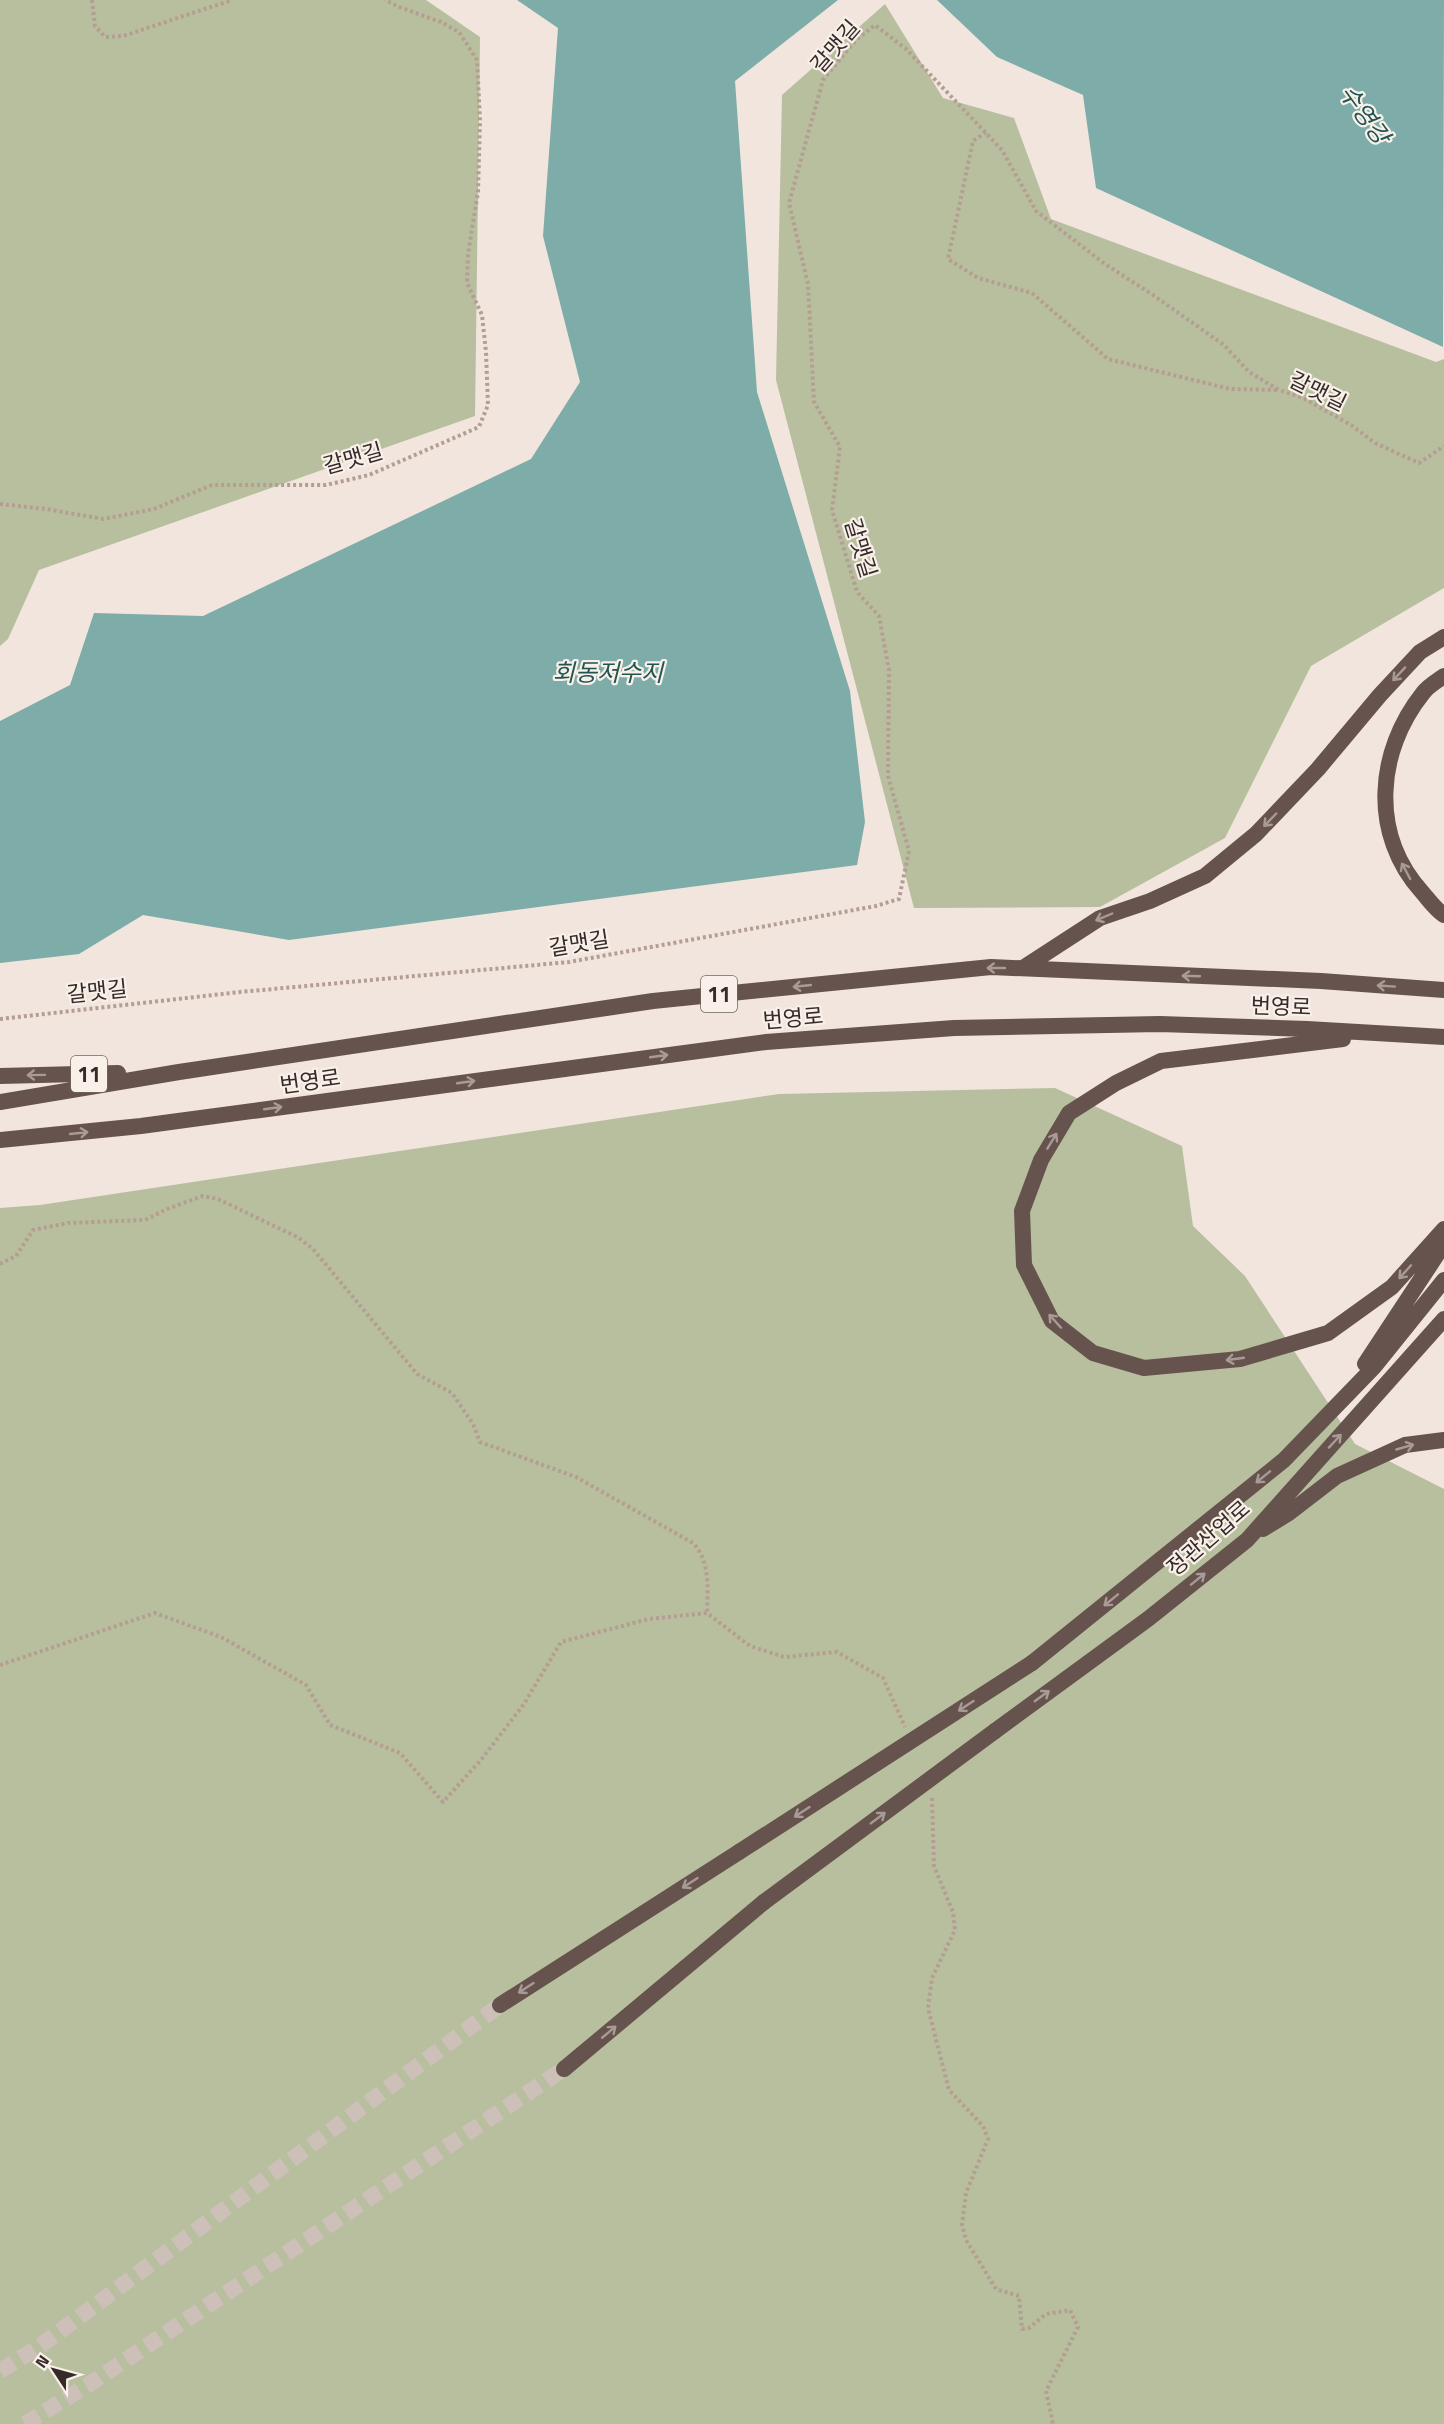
<svg xmlns="http://www.w3.org/2000/svg" width="1444" height="2424" font-family="'Titillium Web','Noto Sans KR',sans-serif">
	<style>
		.green { fill: #b8bf9e }
		.water { fill: #7eaca8 }
		.lines { fill: none; stroke-linecap: round; stroke-linejoin: round }
		.trunk-tunnel { stroke: #ccc0b9; stroke-width: 16; stroke-dasharray: 16 8; stroke-linecap: butt }
		.path { stroke: #b49e94; stroke-width: 4; stroke-dasharray: 3 3; stroke-linecap: butt }
		.trunk { stroke: #66534e; stroke-width: 16 }
		.trunk-bridge { stroke: #66534e; stroke-width: 16 }
		.oneway { stroke: #a89a94 }
		.labels { text-anchor: middle; dominant-baseline: central; stroke-width: 4.5; stroke-linejoin: round; paint-order: stroke }
		.shield { fill: #f8f0e9; stroke: #706663; stroke-width: 1.5 }
		.shield-label { font-size: 21px; font-weight: bold; fill: #362b29 }
		.street-label { font-size: 22px; fill: #362b29; stroke: #f8f0e9 }
		.water-label { font-size: 24px; font-style: italic; fill: #215452; stroke: #f8f0e9 }
	</style>
	<rect width="100%" height="100%" fill="#f1e5dd"/>
	<path class="green" d="M0,0h426l54,37 -5,379 -436,154 -31,69 -8,7z
		M885,4l58,94 71,20 37,101 385,143 8,-3v229l-133,78 -86,172 -125,69 -186,1 -138,-528 6,-285z
		M1055,1088l127,58 11,80 52,50 110,168 89,45v935h-1444v-1216l40,-3 739,-111z"/>
	<path class="water" d="M517,0h321l-103,81 22,311 93,299 15,131 -8,43 -568,75 -146,-25 -64,39 -79,9v-242l70,-36 24,-72 109,3 328,-157 49,-77 -37,-146 15,-208z
		M937,0h507l-1,347 -347,-159 -13,-93 -86,-38z"/>
	<g class="lines">
		<path class="trunk-tunnel" d="M0,2371l40,-25 460,-341
			M25,2424l66,-41 473,-314"/>
		<path class="path" d="M92,0l3,26 10,11 18,-1 109,-36
			M986,132l-13,9 -25,118 30,19 54,15 76,66 122,30 48,1
			M0,504l46,5 57,10 51,-10 58,-24h114l43,-10 110,-48 9,-22 -2,-53 -4,-37 -15,-32 1,-29 10,-62 2,-71 -3,-61 -18,-28 -18,-10 -42,-15 -14,-7
			M0,1019l240,-27 329,-30 307,-56 23,-7 10,-48 -21,-75 1,-106 -10,-54 -22,-24 -25,-82 8,-63 -26,-45 -6,-118 -19,-81 34,-123 33,-40 19,-15 31,24 96,101 34,61 69,53 48,31 71,50 25,27 30,18 24,8 48,27 24,18 44,20 25,-17
			M0,1264l16,-8 17,-26 35,-7 77,-3 22,-11 36,-13 15,3 81,39 14,11 104,125 35,19 21,31 7,18 96,35 117,66c17,17 15,47 14,70
			M0,1665l155,-52 66,24 85,48 24,40 70,28 43,49 38,-42 43,-56 37,-62 88,-23 58,-6 43,33 34,11 53,-5 46,26 22,49
			M932,1798l2,68 19,46 2,18 -23,48 -4,30 21,82 34,36 5,13 -22,54 -4,32 4,15 30,49 23,7 3,33 7,-1 17,-14 24,-4 8,17 -32,64 7,33"/>
		<path class="trunk" d="M1444,676c-7,5 -16,10 -21,17 -47,59 -53,141 -1,199 7,8 13,17 22,23
			M1023,968l77,-50 50,-17 55,-25 51,-42 62,-65 62,-74 40,-43 24,-15
			M1343,1039l-182,22 -45,22 -47,30 -28,47 -19,51 2,54 28,56 41,32 51,15 96,-9 88,-26 64,-46 52,-58
			M0,1076l118,-3
			M0,1102l179,-30 474,-71 338,-34 330,14 123,9
			M0,1140l141,-14 625,-84 188,-14 206,-4 147,5 137,8
			M1365,1364l79,-120
			M1263,1529l26,-16 48,-37 68,-31 39,-5
			M1032,1663l252,-203 90,-93 70,-87
			M995,1731l153,-112 99,-79 197,-221
			M500,2005l239,-153
			M564,2069l200,-167"/>
		<path class="trunk-bridge" d="M739,1852l293,-189
			M764,1902l231,-171"/>
	</g>
	<defs><path id="oneway-shaft" d="M-6 0H5M1.5-3L5.5 0L1.5 3" fill="none" stroke-width="1.6" stroke-linecap="round" stroke-linejoin="round" transform="scale(1.5)"/></defs>
	<g class="oneway">
		<use href="#oneway-shaft" transform="translate(1399 674) rotate(133)"/>
		<use href="#oneway-shaft" transform="translate(1270 820) rotate(134)"/>
		<use href="#oneway-shaft" transform="translate(1406 871) rotate(-118)"/>
		<use href="#oneway-shaft" transform="translate(1104 917) rotate(157)"/>
		<use href="#oneway-shaft" transform="translate(996 968) rotate(-180)"/>
		<use href="#oneway-shaft" transform="translate(1191 976) rotate(-178)"/>
		<use href="#oneway-shaft" transform="translate(802 986) rotate(174)"/>
		<use href="#oneway-shaft" transform="translate(1386 986) rotate(-176)"/>
		<use href="#oneway-shaft" transform="translate(659 1056) rotate(-8)"/>
		<use href="#oneway-shaft" transform="translate(36 1075) rotate(179)"/>
		<use href="#oneway-shaft" transform="translate(466 1082) rotate(-8)"/>
		<use href="#oneway-shaft" transform="translate(273 1108) rotate(-8)"/>
		<use href="#oneway-shaft" transform="translate(79 1133) rotate(-6)"/>
		<use href="#oneway-shaft" transform="translate(1052 1141) rotate(-59)"/>
		<use href="#oneway-shaft" transform="translate(1405 1272) rotate(132)"/>
		<use href="#oneway-shaft" transform="translate(1055 1321) rotate(-132)"/>
		<use href="#oneway-shaft" transform="translate(1235 1359) rotate(172)"/>
		<use href="#oneway-shaft" transform="translate(1335 1441) rotate(-47)"/>
		<use href="#oneway-shaft" transform="translate(1405 1447) rotate(-16)"/>
		<use href="#oneway-shaft" transform="translate(1263 1477) rotate(141)"/>
		<use href="#oneway-shaft" transform="translate(1198 1579) rotate(-39)"/>
		<use href="#oneway-shaft" transform="translate(1111 1600) rotate(141)"/>
		<use href="#oneway-shaft" transform="translate(1042 1696) rotate(-36)"/>
		<use href="#oneway-shaft" transform="translate(966 1706) rotate(147)"/>
		<use href="#oneway-shaft" transform="translate(802 1812) rotate(147)"/>
		<use href="#oneway-shaft" transform="translate(878 1818) rotate(-37)"/>
		<use href="#oneway-shaft" transform="translate(690 1883) rotate(147)"/>
		<use href="#oneway-shaft" transform="translate(526 1988) rotate(147)"/>
		<use href="#oneway-shaft" transform="translate(609 2032) rotate(-40)"/>
	</g>
	<g class="labels">
		<g class="shield">
			<rect x="701" y="976" width="36" height="36" rx="4.5"/>
			<rect x="71" y="1056" width="36" height="36" rx="4.5"/>
		</g>
		<g class="shield-label">
			<text x="719" y="994">11</text>
			<text x="89" y="1074">11</text>
		</g>
		<g class="street-label">
			<text transform="translate(835 46) rotate(-49)">갈맷길</text>
			<text transform="translate(1318 391) rotate(26)">갈맷길</text>
			<text transform="translate(353 458) rotate(-16)">갈맷길</text>
			<text transform="translate(861 548) rotate(73)">갈맷길</text>
			<text transform="translate(579 943) rotate(-9)">갈맷길</text>
			<text transform="translate(97 991) rotate(-6)">갈맷길</text>
			<text transform="translate(1281 1006) rotate(2)">번영로</text>
			<text transform="translate(793 1018) rotate(-5)">번영로</text>
			<text transform="translate(310 1081) rotate(-8)">번영로</text>
			<text transform="translate(1208 1538) rotate(-41)">정관산업로</text>
		</g>
		<g class="water-label">
			<text transform="translate(1365 114) rotate(54)">수영강</text>
			<text x="608" y="672">회동저수지</text>
		</g>
	</g>
	<g transform="translate(54 2370) rotate(306)" stroke="#f8f0e9" stroke-width="4.5" paint-order="stroke">
	<path d="M0-4.5L10 22L0 15L-10 22Z" fill="#362b29"/>
	<text y="-9" font-size="16" font-weight="bold" text-anchor="middle" fill="#362b29">N</text>
	</g>
</svg>
